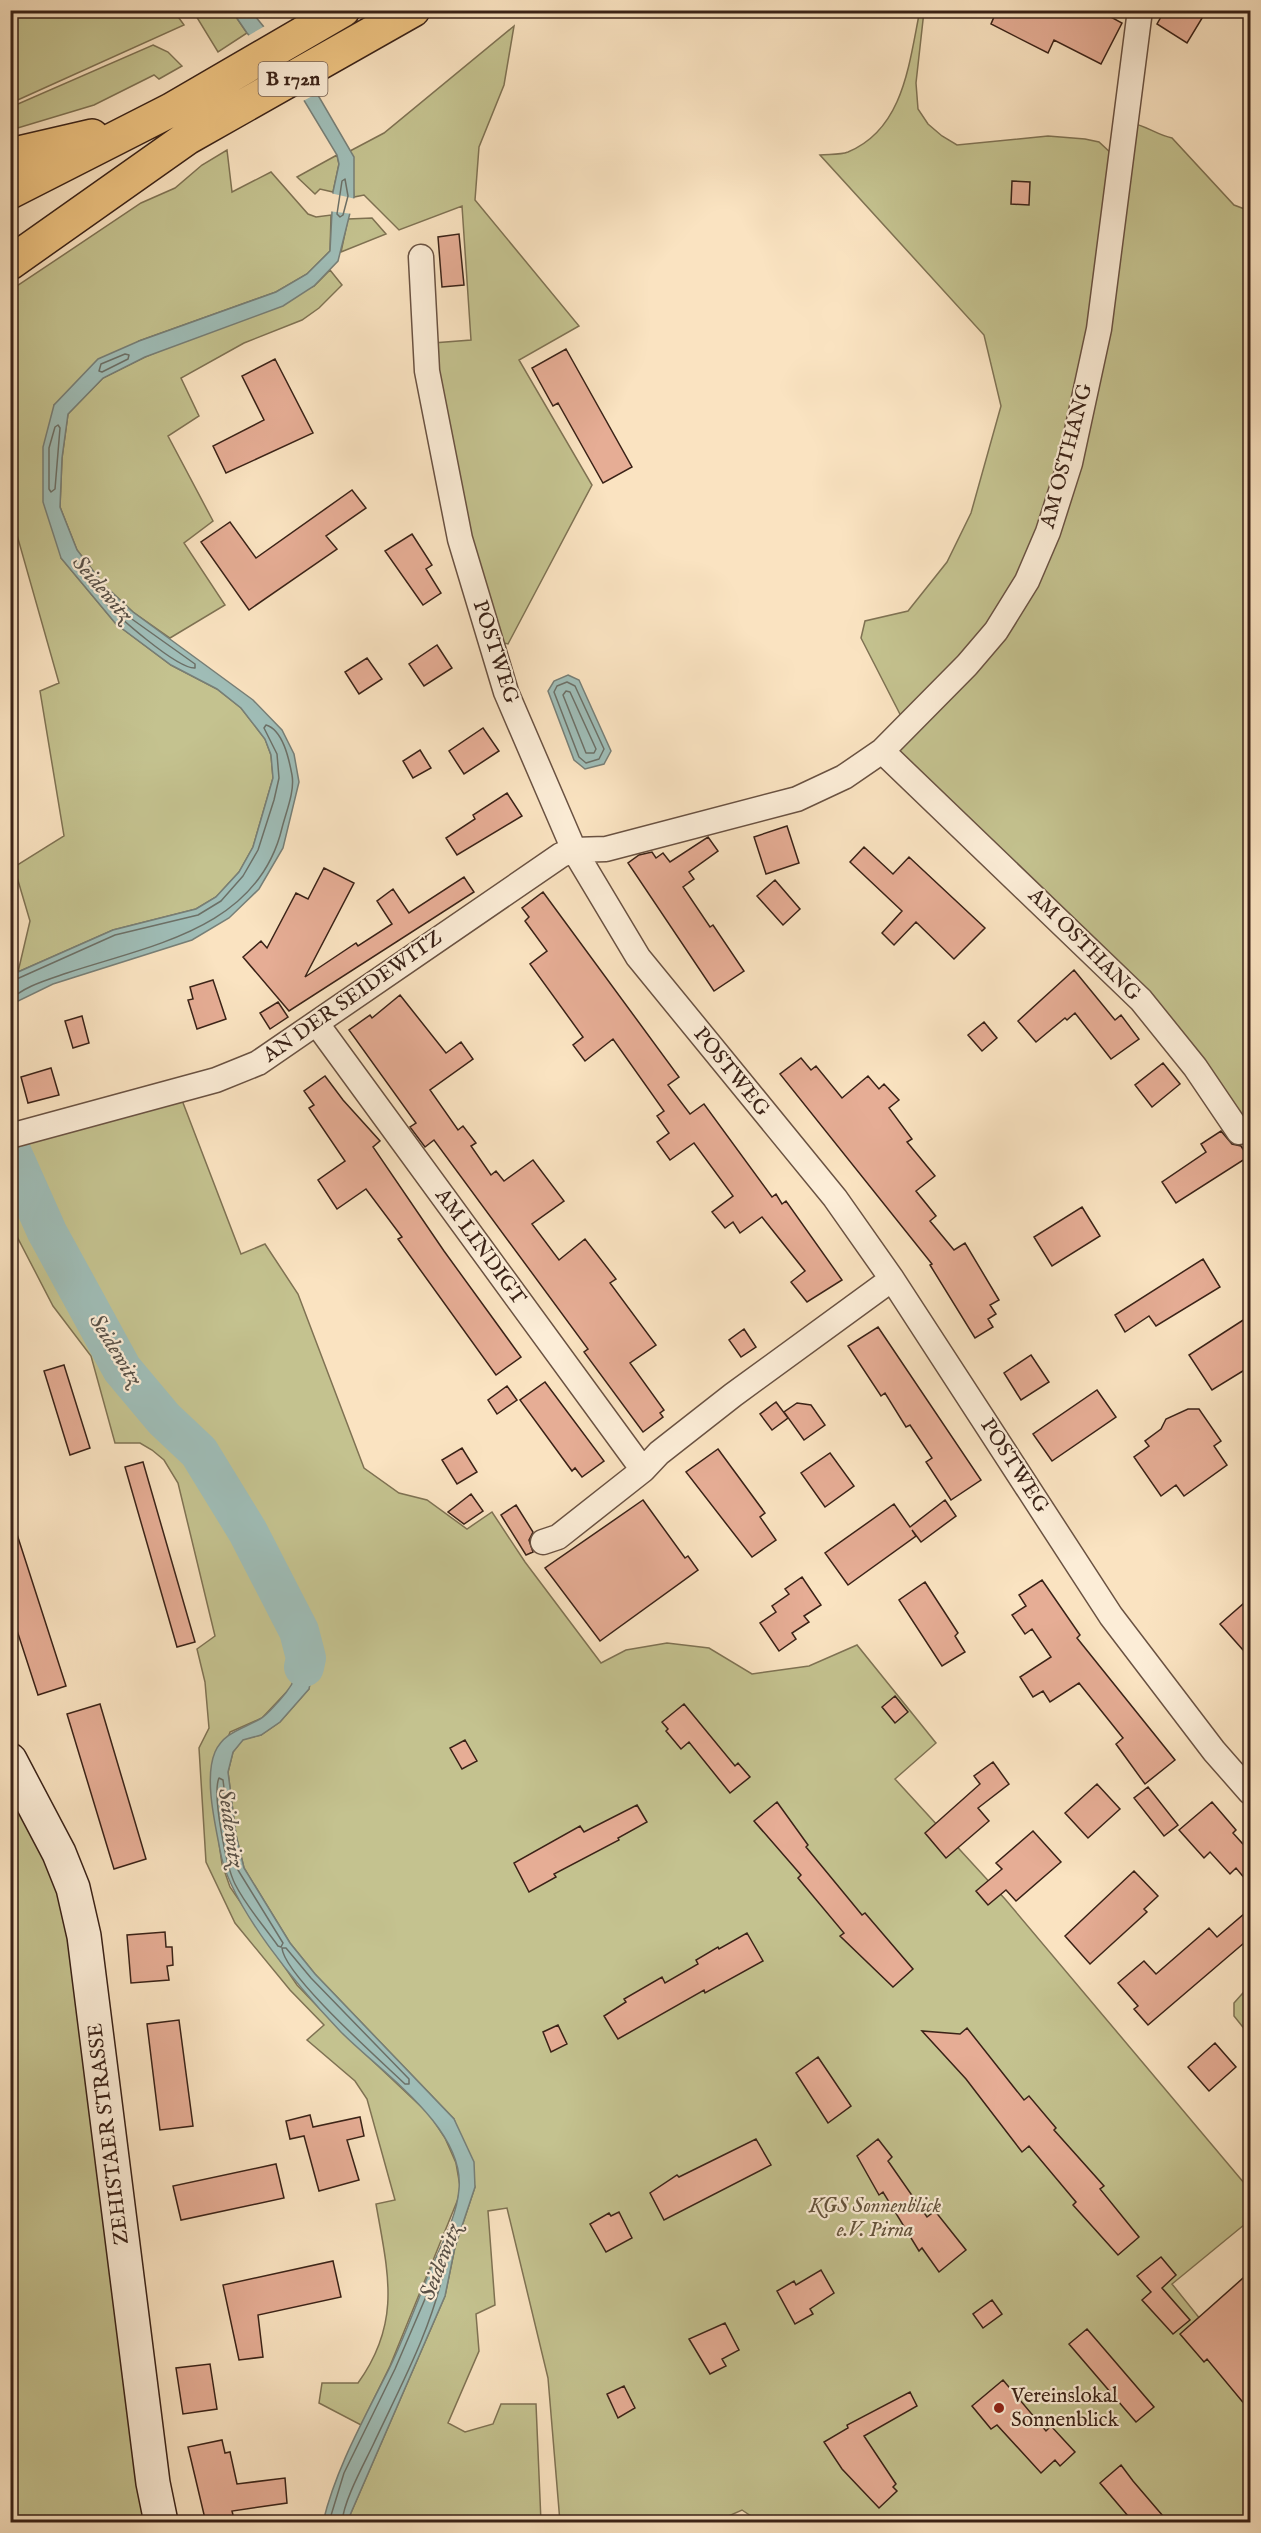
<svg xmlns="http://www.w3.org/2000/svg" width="1261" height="2533" font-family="'IM FELL English',serif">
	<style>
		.green { fill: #c4c28f; stroke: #7f7253; stroke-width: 1.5 }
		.water { fill: #9fbdb7; stroke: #777f77; stroke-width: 1.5 }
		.pier { fill: #fae3c1 }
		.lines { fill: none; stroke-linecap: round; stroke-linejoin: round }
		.shore { stroke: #6c7067; stroke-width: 1.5 }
		.river { stroke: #9fbdb7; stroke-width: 40 }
		.building { fill: #e6ad95; stroke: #3a2217; stroke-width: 1.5 }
		.street-casing { stroke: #6a5242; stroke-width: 27 }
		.secondary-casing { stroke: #3a2217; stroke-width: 36 }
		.highway-casing { stroke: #3a2217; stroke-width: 36 }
		.street { stroke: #fcedd7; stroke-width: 24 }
		.secondary { stroke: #fcedd7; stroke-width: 33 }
		.highway { stroke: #edc280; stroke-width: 33 }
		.poi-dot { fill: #8f2418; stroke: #fcedd7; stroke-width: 2 }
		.labels { text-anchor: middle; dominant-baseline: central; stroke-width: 4.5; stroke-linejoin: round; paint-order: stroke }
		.shield { fill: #fcedd7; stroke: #745f51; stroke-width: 1.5 }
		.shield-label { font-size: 20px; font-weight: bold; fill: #3a2217 }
		.street-label { font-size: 21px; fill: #3a2217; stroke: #fcedd7 }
		.park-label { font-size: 21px; font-style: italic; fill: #63523b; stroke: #fcedd7 }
		.poi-label { font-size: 21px; fill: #3a2217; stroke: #fcedd7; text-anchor: start }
		.water-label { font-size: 22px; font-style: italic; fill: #585047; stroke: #fcedd7 }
	</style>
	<rect width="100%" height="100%" fill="#fae3c1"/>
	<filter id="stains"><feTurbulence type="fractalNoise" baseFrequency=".00333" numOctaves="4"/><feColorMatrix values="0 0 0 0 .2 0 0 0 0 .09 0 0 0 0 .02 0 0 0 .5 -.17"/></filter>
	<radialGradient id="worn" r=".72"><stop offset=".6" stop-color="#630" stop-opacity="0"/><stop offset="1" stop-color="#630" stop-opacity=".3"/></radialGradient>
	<path class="green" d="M920,10l4,1 -8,72 2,26 10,15 14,12 15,9 91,-9 37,3 14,3 13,12 -17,172 -52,201 -50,100 -90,93 -42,-82 4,-17 43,-10 39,-49 24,-49 30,-107 -17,-71 -164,-180c9,-1 20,0 28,-3 56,-23 61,-89 72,-142z
		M10,11h164l10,14 -173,78z
		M193,11h39l15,22 -29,19z
		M514,26l-10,59 -25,62 -4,53 104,126 -60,34 73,125 -84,159 -8,-2 -24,-84 -43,-215 38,-3 -9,-134 -63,24 -35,-35 -10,2 -4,-46 34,-18z
		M153,45l15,7 14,14 -23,13 -5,-4 -60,30 -83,25v-23z
		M1131,123c14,2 26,12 41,15l62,67 16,6v930l-31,-50 -324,-337 59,-68 98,-153z
		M227,150l5,42 39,-20 37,42 8,3 15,-2 -1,36 -23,23 -31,18 -137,49 -85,64 7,153 55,66 55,41 46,24 24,19 24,31 6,16 2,23 -20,69 -14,25 -23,25 -20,12 -83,21 -95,42 12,-51 -16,-54 50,-31 -24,-145 19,-8 -48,-169v-224l130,-87 34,-15 27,-23z
		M337,155l2,9 -6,28 -13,-3 -5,5 -18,-17z
		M372,218l14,16 -45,18 7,-33z
		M330,270l12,15 -23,23 -17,12 -58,23 -63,35 18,38 -31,20 45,85 -29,22 41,62 -55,33 -37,-26 -29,-27 -27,-35 -17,-43 2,-49 6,-44 35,-36 42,-21 169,-71z
		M180,1095l61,159 24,-10 33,50 66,174 35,25 28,7 40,29 25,-17 33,50 76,101 25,-13 41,-7 42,5 43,26 57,-8 48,-21 79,98 -41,36 110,120 245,291v30l-78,64 78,97v141h-490l-18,-12 -27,12h-155l-12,-144 -41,-170 -19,3 7,94 -19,9 3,37 -31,72 17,9 28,-8 8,-20h35l5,118h-194l98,-226 10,-49 20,-60 -21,-68 -139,-145 -25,-31 -46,-75 -8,-33 -8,-63 5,-20 10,-13 18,-4 19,-13 29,-33 5,-28 -10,-30h-5l-51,-99 -49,-79 -35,-34 -42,-50 -75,-137 -36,-83 -1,-5z
		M10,1179l26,55 72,128 44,57 39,41 35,53 66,123 7,21 -5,27 -32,34 -32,14 -19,54 11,78 8,23 67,98 44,46 89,84 15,23 11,25 4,23 -2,13 -68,167 -29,59 -42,-22 3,-20h36c44,-61 30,-110 18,-179l19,-4 -28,-101 -12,-18 -48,-41 17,-15 -34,-35 -55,-67 -29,-61 -7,-114 10,-20 -4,-46 -8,-33 18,-13 -37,-153 -14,-23 -12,-10 -12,-7h-25l-24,-87 -38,-50 -42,-81z
		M10,1783l51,108 92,631h-142z
		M1250,1985v51l-16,-20v-13z"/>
	<path class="water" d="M232,11h19l64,79 39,67v40l-16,64 -24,25 -31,20 -138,51 -42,21 -35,36 -6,44 -2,49 17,43 27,35 29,27 120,88 29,30 12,24 5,28 -16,66 -24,41 -30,29 -37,22 -139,44 -35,17 -7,10v-33l7,-6 95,-42 83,-21 20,-12 23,-25 14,-25 20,-69 -2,-23 -6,-16 -24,-31 -24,-19 -46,-24 -55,-41 -55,-66 -18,-56v-55l11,-42 44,-46 41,-18 137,-49 31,-18 23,-23 3,-59 6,-28 -2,-9 -35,-58 -55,-64z
		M568,675l11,5 32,71 -7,13 -19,5 -11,-9 -26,-69 6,-10z
		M10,1149l37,83 75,137 42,50 35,33 49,80 51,99h5l10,30 -5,28 -29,33 -19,13 -18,5 -10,12 -5,20 8,63 8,33 46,75 25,31 139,145 20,43 1,25 -20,60 -10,49 -98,226h-24c13,-54 41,-103 66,-153 15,-31 27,-64 40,-96 11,-26 28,-56 30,-84 6,-62 -80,-118 -119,-158 -39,-41 -111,-125 -120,-181 -5,-27 -16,-72 -5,-98 9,-20 28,-23 45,-33 7,-4 13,-12 19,-18 21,-23 23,-36 13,-66l-66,-122 -35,-53 -39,-41 -44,-57 -33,-50 -64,-133z"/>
	<path class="pier" d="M265,26l53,62 2,4 -19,10 -55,-65z
		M330,193l26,6 -3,15 -25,-3z"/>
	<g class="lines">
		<path class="shore" d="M345,179l3,17 -5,19 -3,2 -3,-3 5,-33z
			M125,354l4,1 -1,4 -26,13 -3,-1 2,-7z
			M58,425l2,3 -5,61 -4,3 -2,-3v-41l6,-21z
			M108,596l21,21 66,47v4c-18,1 -79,-53 -92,-68l1,-4z
			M567,682l8,4 29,63 -5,10 -13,4 -7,-6 -25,-65 3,-6z
			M566,691l4,1 26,57 -2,4h-8l-23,-58z
			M10,982l105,-47 83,-20 23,-14 22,-25 15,-26 16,-50 5,-22 -2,-24 -13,-26 2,-3c17,5 23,34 26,50 3,16 -6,37 -10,53 -24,101 -131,117 -215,145 -17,6 -46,14 -57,28
			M219,1778l4,2 7,56 8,34 45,73 -2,4 -3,-1c-14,-20 -32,-40 -43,-62 -9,-18 -23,-90 -16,-106z
			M282,1948h4l25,30 98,101v5h-4c-24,-23 -121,-109 -123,-136z
			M329,2522l15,-49 51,-104 45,-105 4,-2 1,3c-13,64 -45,122 -72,180 -10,21 -29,55 -31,77"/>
		<path class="river" d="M10,1149l37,83 75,137 42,50 35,33 49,80 51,99 7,27 -2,9"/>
	</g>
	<path class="building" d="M997,10h101l24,13 -21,41 -47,-24 -6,13 -57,-29z
		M1165,10h42l-20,33 -30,-19z
		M1012,181l18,1 -1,23 -18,-1z
		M459,234l5,51 -22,2 -4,-50z
		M566,349l66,118 -29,16 -45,-80 -5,3 -21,-38z
		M275,359l38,74 -87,40 -13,-27 51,-26 -22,-44z
		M352,490l14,18 -40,28 11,13 -88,61 -48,-68 29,-20 26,36z
		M412,534l20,31 -6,4 15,24 -18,12 -38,-54z
		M437,645l15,23 -28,18 -15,-22z
		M367,658l15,21 -23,15 -14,-22z
		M483,728l16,23 -35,23 -15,-23z
		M420,750l11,18 -18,10 -10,-17z
		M507,793l15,23 -65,39 -11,-17 29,-19 -2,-4z
		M787,826l12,37 -33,11 -12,-37z
		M708,837l10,14 -29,21 5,7 -11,8 27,40 3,-2 31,46 -30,20 -86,-128 11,-8 13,-3 4,6 7,-5 7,9z
		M864,847l29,27 16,-17 76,71 -31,31 -38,-37 -22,23 -12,-12 20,-22 -52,-49z
		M324,868l30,15 -49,94 51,-34 2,3 34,-22 -15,-23 16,-12 16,24 55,-36 10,15 -185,119 -46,-54 18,-16 6,7 29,-55 12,6z
		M775,880l25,29 -17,16 -26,-29z
		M543,892l136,185 -11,8 22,29 14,-10 68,93 4,-3 6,10 4,-3 56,79 -35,22 -16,-20 14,-11 -43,-54 -22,16 -7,-11 -8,6 -13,-16 21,-16 -39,-53 -24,17 -13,-18 12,-9 -12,-17 7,-5 -51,-72 -28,22 -12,-16 10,-8 -53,-73 17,-13 -22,-30 4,-4 -7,-9z
		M1074,970l41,50 6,-5 18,24 -28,20 -36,-46 -8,7 -2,-2 -29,24 -18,-21z
		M213,980l13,39 -29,10 -9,-29 5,-1 -3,-12z
		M400,995l46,58 15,-11 12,17 -43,31 28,40 5,-4 13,17 -5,3 20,29 5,-4 8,10 29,-21 31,41 -32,23 27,36 26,-21 31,40 -6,4 46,62 -26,18 34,47 -4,3 3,4 -20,15 -59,-80 4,-3 -154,-209 -9,7 -15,-20 6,-4 -67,-93 21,-15 2,3z
		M278,1002l10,15 -18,12 -10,-16z
		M82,1016l7,27 -16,5 -8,-27z
		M984,1022l13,16 -15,13 -14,-16z
		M801,1058l10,12 5,-4 26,32 26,-22 11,13 5,-5 15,16 -10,8 23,31 -5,3 28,34 -19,15 20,25 -6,5 24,29 11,-7 34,57 -9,5 6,9 -8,5 5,8 -18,11 -45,-73 2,-1 -152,-190z
		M1163,1063l17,21 -28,23 -17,-22z
		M51,1068l8,27 -31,8 -7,-26z
		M325,1076l18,24 37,41 -7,6 71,104 77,106 -25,18 -98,-136 4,-2 -36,-48 -29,20 -19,-29 27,-19 -36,-53 5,-3 -10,-14z
		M1221,1131l11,13 9,2 7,11 -72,46 -14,-21 44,-30 -5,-8z
		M1082,1207l18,29 -48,30 -18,-29z
		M1203,1259l17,28 -64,39 -7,-10 -24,16 -10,-17z
		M1251,1315v51l-39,24 -23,-35z
		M878,1327l103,153 -30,20 -25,-38 6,-4 -22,-33 -4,2 -21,-34 -4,3 -33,-50z
		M744,1329l12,18 -15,10 -12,-17z
		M1031,1355l18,27 -28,18 -17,-27z
		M64,1365l26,83 -20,7 -26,-84z
		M545,1382l59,79 -22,16 -7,-9 -3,3 -52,-71z
		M507,1386l10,14 -20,14 -9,-14z
		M1097,1390l19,27 -64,44 -19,-27z
		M776,1402l12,16 -16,12 -12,-16z
		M797,1403l14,2 14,20 -21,15 -20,-28z
		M1188,1409h11l22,32 -7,5 13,19 -43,31 -8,-11 -15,11 -27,-39 15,-11 -4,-5 16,-12 5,-10z
		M462,1448l15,24 -20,12 -15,-24z
		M718,1449l47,64 -5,4 16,23 -24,17 -66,-85z
		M830,1453l24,33 -29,21 -24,-34z
		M143,1462l52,180 -18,5 -52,-180z
		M471,1494l12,17 -19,13 -16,-12z
		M643,1500l42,58 3,-2 10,14 -98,71 -55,-73z
		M945,1500l11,16 -35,26 -9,-12 4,6 -68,49 -23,-32 69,-49 16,23z
		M516,1505l17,27 -4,8 4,12 -7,3 -25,-40z
		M14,1525l52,161 -28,9 -28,-86v-83z
		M802,1577l19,28 -17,11 5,6 -17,11 4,6 -17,12 -19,-28 16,-11 -4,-6 17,-12 -4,-5z
		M1042,1580l38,55 -3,3 98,122 -30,24 -29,-40 7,-6 -44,-55 -29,19 -7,-11 -10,6 -13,-20 31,-20 -19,-28 -7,5 -13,-19 14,-9 -7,-11z
		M925,1582l33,51 -3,3 10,16 -23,14 -43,-66z
		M1251,1597v62l-31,-35z
		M895,1696l13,16 -13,11 -13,-16z
		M100,1704l46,155 -32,10 -47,-155z
		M684,1704l51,62 3,-3 12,14 -20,16 -41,-51 -8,7 -15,-18 2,-2 -6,-7z
		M465,1740l12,21 -15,8 -12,-21z
		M993,1762l16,22 -31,24 11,13 -43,37 -21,-25 55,-49 -6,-8z
		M1097,1784l23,25 -32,29 -23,-25z
		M1148,1787l30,38 -14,11 -30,-38z
		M777,1802l31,43 -2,2 56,68 3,-2 48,56 -20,18 -53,-51 4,-3 -46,-55 3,-3 -47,-54z
		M1212,1802l24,28 -3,3 18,20v33l-15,-18 -6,6 -20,-22 -6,6 -25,-28z
		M637,1805l10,17 -29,16 1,2 -65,34 2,3 -27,15 -15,-29 66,-37 4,6z
		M1033,1831l28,31 -45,39 -10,-11 -18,15 -12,-14 26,-22 -6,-6z
		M1134,1871l24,25 -14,13 3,3 -57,52 -25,-28z
		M1251,1908v29l-103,88 -14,-16 4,-3 -20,-23 26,-22 12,13 53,-46 8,9z
		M165,1932l1,15h6l1,18 -6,1 2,14 -38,3 -4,-48z
		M747,1933l16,28 -58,32 -1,-3 -86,49 -14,-23 22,-14 -2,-3 38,-22 3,6 33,-19 -2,-4 22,-13 1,2z
		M179,2020l14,106 -33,4 -13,-106z
		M558,2025l9,19 -16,8 -8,-20z
		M967,2028l57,72 5,-4 27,32 -2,2 50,56 -4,3 39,48 -21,18 -45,-50 3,-3 -47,-56 -7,6 -56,-73 -44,-48 38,3z
		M1215,2043l21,24 -27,24 -21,-24z
		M818,2057l33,49 -23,17 -32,-50z
		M310,2115l3,12 47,-10 4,19 -17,4 12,40 -40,11 -15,-55 -14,3 -4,-18z
		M756,2139l15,26 -107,55 -14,-27 27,-18 2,2z
		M878,2139l14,18 -4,4 39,56 8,-6 31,39 -27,22 -17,-24 -3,3 -36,-59 -4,3 -22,-39z
		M276,2164l8,34 -103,22 -8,-34z
		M619,2212l13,26 -26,14 -16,-28 19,-11 2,3z
		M1161,2257l15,18 -14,13 28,32 -17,14 -31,-34 9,-8 -14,-16z
		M333,2261l8,36 -83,18 5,42 -24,3 -16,-75z
		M821,2270l13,23 -24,16 3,5 -18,10 -18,-33 17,-10 2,4z
		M1251,2271v141l-44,-53 -3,3 -24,-28z
		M992,2300l10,14 -19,14 -10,-14z
		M725,2323l14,27 -17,9 4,7 -16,8 -21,-35z
		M1087,2329l67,78 -18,15 -67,-78z
		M210,2364l7,45 -34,5 -7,-46z
		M1003,2380l43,51 5,-5 24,26 -15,14 -5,-6 -14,13 -44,-48 -6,4 -19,-23z
		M624,2386l11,22 -17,10 -11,-24z
		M910,2392l7,14 -53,30 32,48 -3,3 4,4 -18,17 -37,-39 -18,-27 24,-14 -1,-3z
		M222,2440l3,13 5,-1 7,32 48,-6 2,25 -55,8 3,12h-29l-18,-76z
		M1121,2465l12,16 36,42h-35l-34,-40z"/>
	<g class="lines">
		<g class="street-casing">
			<path id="street" d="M421,257l6,114 33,168 46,153 68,158 64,107 197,241 57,81 219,337 103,135 36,41
				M882,751l259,249 54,67 44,65
				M317,1024l326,446 16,-17 74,-58 159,-116
				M10,1136l206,-56 42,-17 303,-208 13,-5 32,-1 191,-50 47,-22 38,-26 85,-86 29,-34 31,-50 21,-49 22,-69 29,-134 41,-319
				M543,1542l15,-5 85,-67"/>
		</g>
		<g class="secondary-casing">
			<path id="secondary" d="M10,1760l49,93 14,35 11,48 69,547 8,39"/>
		</g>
		<g class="highway-casing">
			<path id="highway" d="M10,155l82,-19
				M10,192l161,-82 172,-100
				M10,263l177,-125 226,-128"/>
		</g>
		<use href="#street" class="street"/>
		<use href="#secondary" class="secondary"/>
		<use href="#highway" class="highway"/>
	</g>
	<circle class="poi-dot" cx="999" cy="2408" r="6"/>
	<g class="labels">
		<rect class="shield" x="258.5" y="62" width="69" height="34" rx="4.5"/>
		<g class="shield-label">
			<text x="293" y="79">B 172n</text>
		</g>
		<g class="street-label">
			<text transform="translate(1067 456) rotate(-75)">AM OSTHANG</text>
			<text transform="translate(495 652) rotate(72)">POSTWEG</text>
			<text transform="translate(1084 945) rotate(45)">AM OSTHANG</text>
			<text transform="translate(353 997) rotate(-35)">AN DER SEIDEWITZ</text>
			<text transform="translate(731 1072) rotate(51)">POSTWEG</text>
			<text transform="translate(480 1247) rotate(54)">AM LINDIGT</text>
			<text transform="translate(1014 1466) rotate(57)">POSTWEG</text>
			<text transform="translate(109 2134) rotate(-97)">ZEHISTAER STRASSE</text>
		</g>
		<g class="park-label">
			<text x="875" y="2206">KGS Sonnenblick<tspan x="875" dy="24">e.V. Pirna</tspan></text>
		</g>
		<g class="poi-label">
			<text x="1011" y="2396">Vereinslokal<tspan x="1011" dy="24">Sonnenblick</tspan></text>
		</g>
		<g class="water-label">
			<text transform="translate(102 589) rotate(49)">Seidewitz</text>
			<text transform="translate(115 1350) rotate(58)">Seidewitz</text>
			<text transform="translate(230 1828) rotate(82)">Seidewitz</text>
			<text transform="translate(441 2262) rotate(-69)">Seidewitz</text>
		</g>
	</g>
	<rect width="1261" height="2533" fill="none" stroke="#fae3c1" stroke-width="36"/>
	<rect x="12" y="12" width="1237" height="2509" fill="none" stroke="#3a2217" stroke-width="3"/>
	<rect x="18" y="18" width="1225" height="2497" fill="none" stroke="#3a2217" stroke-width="1.5"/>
	<rect width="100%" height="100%" filter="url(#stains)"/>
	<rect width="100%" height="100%" fill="url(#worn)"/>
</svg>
